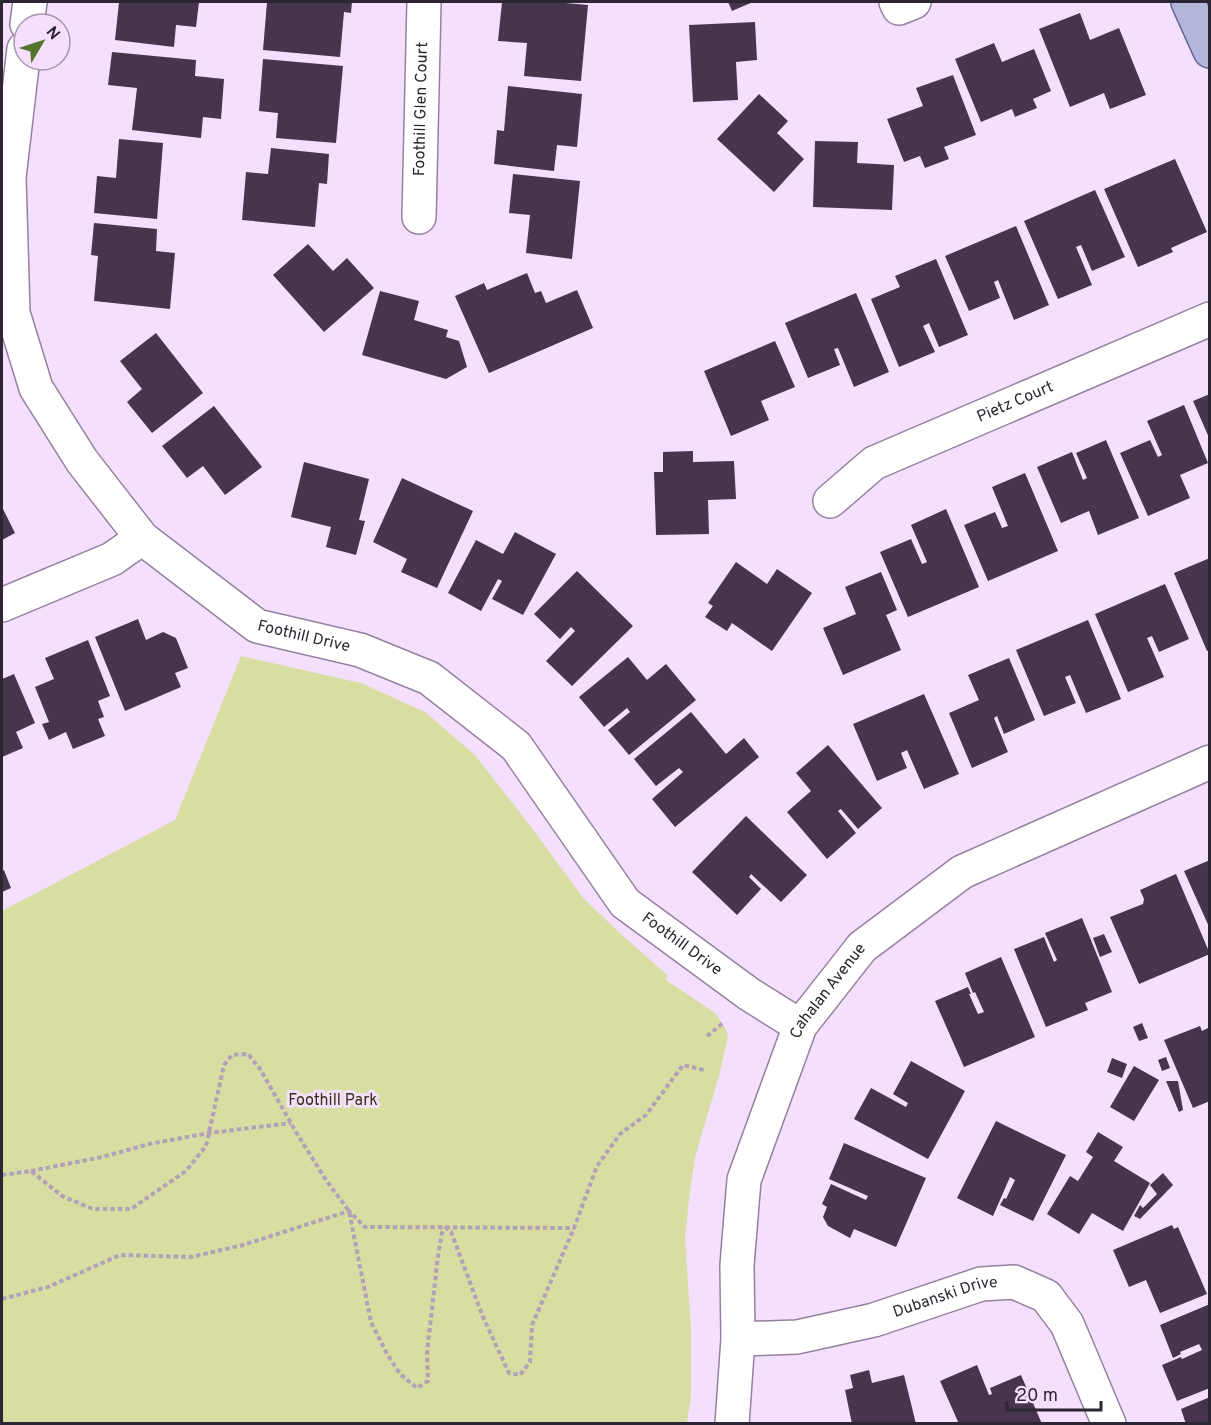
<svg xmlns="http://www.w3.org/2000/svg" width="1211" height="1425" font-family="Overpass,sans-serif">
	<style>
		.green { fill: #d8dda1 }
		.building { fill: #47354e }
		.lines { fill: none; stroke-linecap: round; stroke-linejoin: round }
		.minor-casing { stroke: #95819d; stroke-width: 36 }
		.major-casing { stroke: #64628f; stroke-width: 36 }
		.path { stroke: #b2a1ba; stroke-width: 4; stroke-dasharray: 4.5 3; stroke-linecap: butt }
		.minor { stroke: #fff; stroke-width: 33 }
		.major { stroke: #b3b5da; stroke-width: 33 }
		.labels { text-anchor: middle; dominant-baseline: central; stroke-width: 6; stroke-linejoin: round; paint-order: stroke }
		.street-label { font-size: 16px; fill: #2d2531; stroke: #f5dfff }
		.park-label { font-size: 16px; fill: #323310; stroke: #f5dfff }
	</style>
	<rect width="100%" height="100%" fill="#f5dfff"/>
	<path class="green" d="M241,656l120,27 64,29 50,43 53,68 56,76 38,36 45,40 -1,5 49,33 11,16 2,8 -9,39 -24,81 -5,34 -5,47 6,91v67l-4,27h-685v-512l173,-91z"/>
	<path class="building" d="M119,2h80l-3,25 -20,-2 -2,22 -59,-7z
		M267,2h85l-1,11 -7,-1 -4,45 -77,-7z
		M502,2h52l34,3 -7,76 -57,-5 3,-33 -29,-2z
		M728,2h25l-21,9z
		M1080,13l10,27 29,-12 27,67 -36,14 -6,-16 -34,14 -31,-78z
		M755,22l2,38 -21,2 2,38 -45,2 -4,-77z
		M994,43l8,19 32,-13 17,42 -18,8 4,9 -22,9 -3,-8 -31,13 -26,-63z
		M112,52l84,8 -1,16 29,3 -3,40 -18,-2 -2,21 -69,-8 5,-42 -29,-3z
		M263,59l80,7 -7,77 -60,-5 2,-25 -19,-2z
		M953,75l23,60 -32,12 5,12 -24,9 -5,-12 -16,6 -17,-43 36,-13 -7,-18z
		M508,86l74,8 -5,53 -20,-2 -3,26 -60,-7 3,-34 7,1z
		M759,94l29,27 -11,12 27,26 -30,33 -57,-53z
		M119,139l44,4 -6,76 -63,-6 3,-37 19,2z
		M815,141l43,1 -1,21 37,2 -2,45 -79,-3z
		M271,148l58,6 -2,30 -8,-1 -4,44 -73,-7 4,-48 22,2z
		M1175,159l32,73 -36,16 2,4 -35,15 -34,-78z
		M513,174l67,7 -8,78 -46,-6 4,-38 -21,-2z
		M1095,190l30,67 -33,14 -11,-26 -5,2 16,38 -34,14 -34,-78z
		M94,223l63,6 -1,22 19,2 -5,56 -76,-8 4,-45 -7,-1z
		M1016,226l33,79 -35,15 -16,-40 -4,2 6,16 -31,13 -24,-55z
		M308,244l25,27 14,-13 27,30 -50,44 -51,-57z
		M936,259l32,76 -29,12 -10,-24 -6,3 12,26 -36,15 -28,-68 29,-12 -5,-11z
		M527,273l8,20 6,-2 5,12 31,-13 16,38 -104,45 -34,-77 29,-13 3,7z
		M380,291l39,10 -5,19 34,10 -2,7 13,4 8,26 -21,12 -84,-24z
		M856,293l33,79 -35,15 -16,-39 -4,1 6,16 -32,13 -23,-55z
		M156,333l47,60 -51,40 -25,-31 15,-13 -22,-28z
		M775,341l20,46 -34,14 8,19 -38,16 -27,-65z
		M1210,394v46l-17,-39z
		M1184,405l24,58 -28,12 10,23 -42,18 -28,-63 30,-13 8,17 4,-2 -15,-34z
		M214,406l48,61 -37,28 -22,-29 -16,12 -25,-32z
		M1106,440l33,78 -41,17 -9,-24 -28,12 -24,-56 35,-15 11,28 4,-2 -11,-25z
		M693,451v11l41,-1 2,38 -28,1 1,34 -53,1 -2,-63h9v-20z
		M304,462l65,17 -10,41 6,1 -9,34 -30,-8 5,-20 -40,-10z
		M1025,473l33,78 -70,30 -24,-56 31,-13 7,16 6,-2 -16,-39z
		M402,478l71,33 -36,77 -36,-16 6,-13 -34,-17z
		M2,507l13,26 -13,7z
		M946,509l33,78 -71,30 -28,-65 31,-13 11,25 5,-2 -16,-37z
		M515,532l41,22 -33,61 -31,-16 10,-18 -4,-2 -17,32 -33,-18 28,-53 27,14z
		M1210,558v92l-3,1 -33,-78z
		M736,562l31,22 10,-15 35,24 -40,58 -40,-28 -5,8 -22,-14 8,-11 -5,-3z
		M577,571l56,55 -61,60 -26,-25 29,-30 -4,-4 -11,12 -26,-25z
		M881,572l16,38 -11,5 15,35 -58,25 -20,-47 33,-14 -11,-27z
		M1165,584l24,55 -30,13 -7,-16 -5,2 17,39 -36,15 -33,-78z
		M138,619l8,21 17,-8 13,6 12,30 -13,5 6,14 -56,24 -30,-74z
		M1088,620l33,79 -35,14 -16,-38 -5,2 11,26 -32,13 -28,-66z
		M88,640l22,56 -12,5 6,16 -6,2 7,17 -32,13 -7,-17 -17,8 -7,-16 7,-2 -14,-35 19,-8 -9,-21z
		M628,657l19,23 19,-16 30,36 -67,55 -21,-25 22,-18 -3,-4 -23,19 -25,-30z
		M1009,658l26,62 -31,14 -7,-18 -3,2 14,34 -36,16 -23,-55 30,-13 -11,-25z
		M14,674l21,49 -19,9 7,16 -21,9v-78z
		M924,694l35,80 -35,15 -17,-39 -6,3 6,15 -30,13 -24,-57z
		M691,712l35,42 18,-16 15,19 -84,70 -23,-28 31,-27 -4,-4 -23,18 -22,-27z
		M828,745l54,63 -24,21 -17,-20 -3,2 18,22 -29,26 -40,-47 24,-21 -15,-18z
		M746,816l61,59 -26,27 -30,-28 -2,3 12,12 -24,26 -45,-43z
		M1210,860v69l-26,-58z
		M4,870l7,18 -9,4v-21z
		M1176,874l34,80 -71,30 -29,-67 33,-13 1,-5 -4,-9z
		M1082,918l30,74 -27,11 3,7 -42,17 -32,-78 30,-12 10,25 3,-2 -12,-27z
		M1104,934l8,18 -12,5 -7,-19z
		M1001,957l34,80 -71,30 -29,-66 33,-14 3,7h-2l9,20 6,-2 -9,-20 -2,1 -8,-20z
		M1142,1023l6,15 -9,3 -6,-14z
		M1200,1026l2,5 8,-4v74l-17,7 -29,-68z
		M1166,1057l4,11 -8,3 -4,-11z
		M1112,1058l15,6 -5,14 -15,-6z
		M911,1061l54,30 -37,68 -74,-40 17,-31 35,19 2,-4 -15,-9z
		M1134,1066l25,14 -25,41 -24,-14z
		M1166,1081h12l5,29 -4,2z
		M996,1121l70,34 -33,66 -33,-16 4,-7 2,1 9,-19 -5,-3 -17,39 -36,-18z
		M1098,1132l25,15 -9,14 36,22 -27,48 -31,-18 -13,21 -32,-20 23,-38 8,5 15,-24 -7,-5z
		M844,1143l82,35 -30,69 -42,-18 -4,9 -22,-12 -5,-9 4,-10 -5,-3 9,-20 35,16 2,-4 -39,-17z
		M1163,1173l10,12 -33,34 -6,-3 6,-11 3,3 14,-14 -7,-9z
		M1172,1225l2,4 4,-2 29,67 -47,19 -14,-33 -17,7 -16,-37z
		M1210,1304v84l-33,13 -15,-36 19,-8 1,2 20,-9 -3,-6 -19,8 1,2 -8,4 -13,-33z
		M977,1365l12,30 3,-1 -2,-6 31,-13 21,49h-83l-19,-43z
		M869,1370l3,13 32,-8 12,49h-64l-7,-34 8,-2 -3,-13z
		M1210,1397v27h-24l-5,-15z"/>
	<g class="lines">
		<g class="minor-casing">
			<g id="minor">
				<path d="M896,2l3,6 15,-6"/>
				<path d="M27,24l3,-22"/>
				<path id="s1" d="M24,49l-15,128 4,136 23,75 46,73 60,77 115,88 103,24 69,28 87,68 109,157 124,91 51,32"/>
				<path id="s2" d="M419,217l5,-215"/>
				<path id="s3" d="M830,501l44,-38 336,-144"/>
				<path d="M2,605l110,-46 30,-21"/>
				<path id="s4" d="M738,1339l59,-2 77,-17 107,-36 33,-2 32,14 21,28 42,100"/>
				<path id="s5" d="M732,1424l6,-85 -1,-74 7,-85 56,-154 62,-79 100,-75 248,-110"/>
			</g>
		</g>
		<g class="major-casing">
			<path id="major" d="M1188,2l22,49"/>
		</g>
		<path class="path" d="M707,1036l16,-13
			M31,1171l71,-14 47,-13 60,-11 82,-10
			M2,1175l29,-4 31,25 31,13h38l55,-38 20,-25 18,-81 8,-10 16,-1 12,15 36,63 30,48 23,31 22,111 16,32 13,20 17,14 11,-7 -1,-28 11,-97 4,-23 4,-5 5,4 32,85 26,56 11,2 10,-13 2,-37 42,-97 23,-62 23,-32 26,-19 37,-50 21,5
			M2,1299l46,-12 72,-32 71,2 52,-12 106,-34 16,16 209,1"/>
		<use href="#minor" class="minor"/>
		<use href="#major" class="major"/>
	</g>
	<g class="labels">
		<g class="street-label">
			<text stroke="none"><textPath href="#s2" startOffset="108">Foothill Glen Court</textPath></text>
			<text stroke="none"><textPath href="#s3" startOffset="212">Pietz Court</textPath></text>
			<text stroke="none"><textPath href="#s1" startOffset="720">Foothill Drive</textPath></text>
			<text stroke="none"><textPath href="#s1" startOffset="1224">Foothill Drive</textPath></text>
			<text stroke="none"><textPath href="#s5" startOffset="453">Cahalan Avenue</textPath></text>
			<text stroke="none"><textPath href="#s4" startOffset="213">Dubanski Drive</textPath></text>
		</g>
		<g class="park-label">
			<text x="333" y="1101">Foothill Park</text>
		</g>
	</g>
	<rect width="1211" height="1425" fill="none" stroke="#2d2531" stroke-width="6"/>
	<g transform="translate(42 42) rotate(51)"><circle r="28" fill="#f5dfff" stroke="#a595ad" stroke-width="1.5"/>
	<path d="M0-4.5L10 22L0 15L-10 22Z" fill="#52742c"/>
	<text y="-9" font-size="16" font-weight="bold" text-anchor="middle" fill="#2d2531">N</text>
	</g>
	<path d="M1007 1401v9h94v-9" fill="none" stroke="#2d2531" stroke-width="3"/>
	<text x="1016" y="1401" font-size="18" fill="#2d2531" stroke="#f5dfff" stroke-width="4.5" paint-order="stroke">20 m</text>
</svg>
